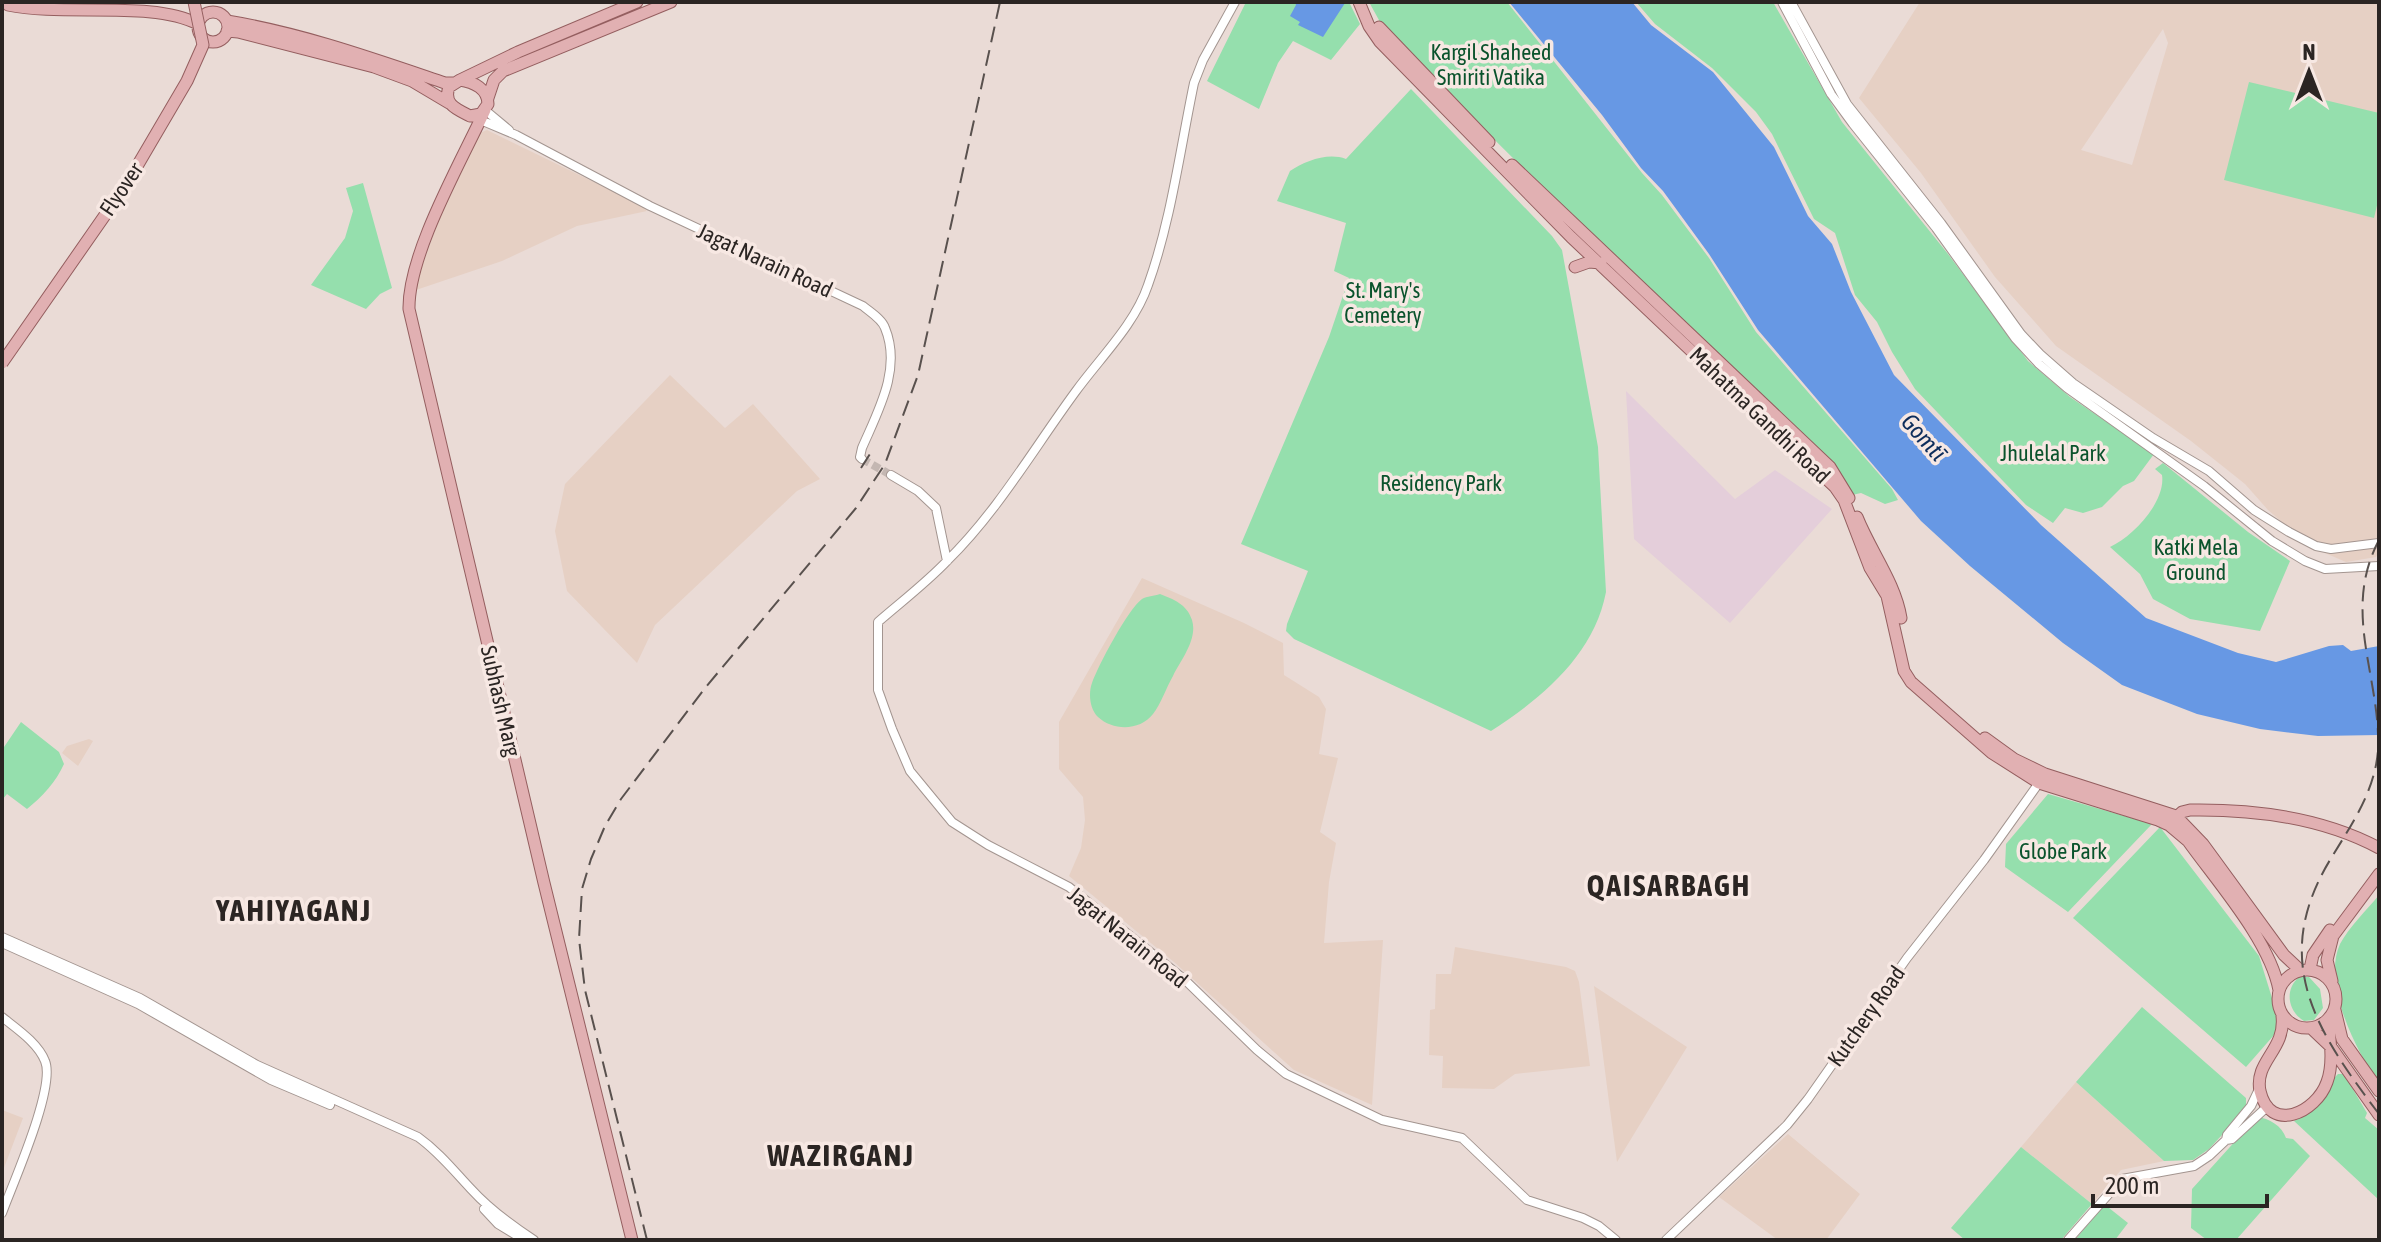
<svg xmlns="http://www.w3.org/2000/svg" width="2381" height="1242" font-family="'Asap Condensed',sans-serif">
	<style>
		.industrial { fill: #e4ceda }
		.education { fill: #e6d0c4; fill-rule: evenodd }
		.green { fill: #95dfad }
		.water { fill: #6798e4 }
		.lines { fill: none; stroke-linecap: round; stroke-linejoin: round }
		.minor-tunnel { stroke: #c4b7b2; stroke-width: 8; stroke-dasharray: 8 4; stroke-linecap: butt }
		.minor-casing { stroke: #a39590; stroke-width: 10 }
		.major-casing { stroke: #945e5f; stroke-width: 13 }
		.minor { stroke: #fff; stroke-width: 8 }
		.major { stroke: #e1b0b2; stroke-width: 11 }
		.rail { stroke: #59514e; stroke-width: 2; stroke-dasharray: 16 8; stroke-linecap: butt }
		.major-bridge-casing { stroke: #945e5f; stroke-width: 13; stroke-linecap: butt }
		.major-bridge { stroke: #e1b0b2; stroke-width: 11 }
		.labels { text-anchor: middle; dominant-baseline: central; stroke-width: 7; stroke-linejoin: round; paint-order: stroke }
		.park-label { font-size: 22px; fill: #0a532c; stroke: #f7e8e3 }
		.street-label { font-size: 22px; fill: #2b2523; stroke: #f7e8e3 }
		.water-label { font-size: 24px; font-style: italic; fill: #0d2d5c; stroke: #f7e8e3 }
		.district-label { font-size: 30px; font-weight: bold; letter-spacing: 2px; fill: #2b2523; stroke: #f7e8e3 }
	</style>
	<rect width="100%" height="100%" fill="#eadbd6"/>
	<path class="industrial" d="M1626,391l109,108 40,-29 57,39 -102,114 -96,-84z"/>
	<path class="education" d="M1920,2h459v549l-3,6 -30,5 -35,-15 -43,-37 -23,-26 -54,-43 -135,-95 -61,-69 -74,-104 -62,-75zM2163,29l5,14 -36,122 -51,-15z
		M487,130l154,75 6,6 -70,15 -75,35 -89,30 38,-104 26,-53z
		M670,375l55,53 28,-24 67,75 -23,12 -142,134 -18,38 -70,-72 -12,-60 10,-47z
		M1142,578l102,45 39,20 1,32 35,22 7,12 -7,45 19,4 -18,74 16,11 -7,39 -5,61 59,-3 -11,165 -78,-35 -120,-108 -105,-86 12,-28 4,-28 -2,-23 -24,-28v-47z
		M89,739l4,2 -15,25 -16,-13 5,-7z
		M1455,947l111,20 9,4 4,11 11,84 -75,8 -21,15 -52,-1 1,-32 -14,-1 1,-45 5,-1 1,-35h15z
		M1594,986l93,61 -70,115 -8,-60z
		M2076,1082l88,79 -43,9 -29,34 -71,-57z
		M2,1110l21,8 -21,55z
		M1788,1134l72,60 -34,46h-48l-59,-43z"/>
	<path class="green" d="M1246,2h103l11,22 -29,36 -38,-19 -15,22 -19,46 -52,-28z
		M1369,2h138l135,171 20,22 47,63 47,74 136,157 6,11 -13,4 -24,-11 -9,2 -467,-464z
		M1636,2h137l69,120 106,132 80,107 42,36 84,57 -20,27 -11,5 -21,21 -19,6 -18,-5 -12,15 -27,-18 -111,-116 -23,-37 -15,-30 -22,-27 -20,-62 -21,-14 -42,-85 -16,-22 -44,-44 -57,-44z
		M2249,82l130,31v84l-5,21 -150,-38z
		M1411,89l141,147 10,14 36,197 8,145c-12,63 -64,106 -115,139l-197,-92 -8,-8 1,-7 21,-53 -67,-27 88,-207 20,-59 -15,-7 12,-48 -69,-22 13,-30c15,-10 38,-19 56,-12z
		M363,183l29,105 -12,6 -14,15 -55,-24 34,-47 8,-27 -7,-23z
		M2163,463l85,69 42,29 -30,70 -70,-12 -37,-20 -13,-25 -30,-27c24,-11 56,-46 52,-72l-7,-6z
		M1160,594c13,5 27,10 32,26 6,19 -11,40 -19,56 -7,12 -12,28 -20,38 -13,17 -40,17 -55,3 -8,-8 -10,-23 -6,-34 6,-17 36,-74 50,-84 5,-3 12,-3 18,-5z
		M21,722l38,30 5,12c-8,18 -22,33 -37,45l-20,-15 -5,6v-50z
		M2048,794l104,30 -84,88 -63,-45 1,-23z
		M2160,827l99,129 22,71 -35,40 -173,-149z
		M2379,895v188c-23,-31 -57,-100 -39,-139 9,-17 27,-34 39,-49z
		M2299,977h10l11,12 3,19 -9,12 -10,1c-16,-10 -20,-31 -5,-44z
		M2142,1007l104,91v11l-37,40 -16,11 -29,1 -88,-79z
		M2338,1074h6l23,39 -2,5 14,12v70l-85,-79c13,-6 28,-16 35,-30 3,-7 3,-12 9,-17z
		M2257,1117c12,1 25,9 29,21l7,1 17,17 -74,84h-29l-16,-12 1,-39z
		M2021,1147l71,57 -31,36h-96l-14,-12z
		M2104,1204l24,19 -13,17h-40z"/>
	<path class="water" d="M1295,2h47l3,1 -22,34 -25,-12 2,-3 -10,-6 6,-11z
		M1509,2h123l19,23 62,47 61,75 34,69 24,28 19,48 43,83 147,150 105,93 92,35 38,9 53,-16 14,-1 8,6 28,-5v89l-61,1 -58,-7 -63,-15 -75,-29 -59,-42 -93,-77 -49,-45 -163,-191 -49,-76 -46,-63 -22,-23 -39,-53z"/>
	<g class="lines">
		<path class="minor-tunnel" d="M862,459l29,16"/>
		<g class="minor-casing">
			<path id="minor" d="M1235,2l-32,58 -9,23c-14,67 -23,138 -46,202 -13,39 -48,73 -72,106 -42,57 -78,120 -129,170 -21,22 -46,41 -69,61v68l14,39 18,42 42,51 36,23 81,42 116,93 72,70 29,24 96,46 80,18 65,62 56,18 16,8 17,14
				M1782,2l49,92 22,30 83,104 79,110 24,26 28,24 137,98 68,55 33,20 20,8 54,-3
				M1791,2l56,102 94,119 80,111 19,20 33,29 80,55 56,33 45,39 35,22 27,14 15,3 48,-6
				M485,110l24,20
				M478,119l38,16 134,71 213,100c7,6 19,13 22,22 17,41 -7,83 -23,120l-2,9 2,2
				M891,475l27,16 18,17 11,53
				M2,937l138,61 117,67 161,72c21,15 36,34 53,52 19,21 40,36 63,51
				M2,943l136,61 133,76 59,25
				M2,1017c15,12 36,26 43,44 11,26 -32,122 -43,152
				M2226,1140l1,-5 24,-29 9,-19
				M484,1209l14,15 26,16
				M1666,1240l121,-115 21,-26 99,-141 77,-98 57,-80
				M2068,1240l54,-61 72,-13 15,-10 17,-16 6,-1 36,-33"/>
		</g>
		<g class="major-casing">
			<path id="major" d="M1359,2l10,24 11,16 191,195 264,250 9,13 26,68 17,28 17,75 7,11 81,71 47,30 119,37 11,5 19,16c30,42 82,100 91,149
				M8,5c56,12 144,-5 190,19
				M198 27a15 15 0 1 1 30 0a15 15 0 1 1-30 0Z
				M227,21c74,12 147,38 218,62h9
				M1379,27l110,115
				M227,31l11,1 136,35 38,14 37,22
				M460,80l58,-28 119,-50
				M460,80c14,2 28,9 28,24l-7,10 -11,2c-14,-7 -27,-12 -21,-29z
				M488,98l6,-18 9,-9 168,-69
				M485,110c-24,52 -77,144 -76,199l135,574 88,357
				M1512,165l318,302 19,31
				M1575,267l14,-5 12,1
				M1857,517c14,35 38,65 44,101
				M1985,738l29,21 31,15 131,42 27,28 81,111 16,15
				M2172,821l10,-9 8,-2c65,-1 131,7 189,38
				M2310,969l3,-14 17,-25
				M2278 999a29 29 0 1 1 58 0a29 29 0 1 1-58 0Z
				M2332,981l-5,-21 6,-24 46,-62
				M2335,1010l7,29 37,52
				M2282,1016c4,34 -28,45 -22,75 10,43 56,22 67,-9 7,-19 3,-42 1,-62
				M2311,1028l20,19 48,68"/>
		</g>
		<use href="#minor" class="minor"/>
		<use href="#major" class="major"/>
		<path class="rail" d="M861,468l9,-14
			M2379,540c-38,72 2,137 -1,210 -3,42 -27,75 -48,110 -61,101 -13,172 49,254
			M647,1240l-62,-250 -6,-51 3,-50 9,-30 14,-33 16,-27 84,-111 151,-180 29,-44 33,-89 82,-373"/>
		<g class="major-bridge-casing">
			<path id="major-bridge" d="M2,363l124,-178 61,-104 16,-36 -9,-43"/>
		</g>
		<use href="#major-bridge" class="major-bridge"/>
	</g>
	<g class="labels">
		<g class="park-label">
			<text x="1491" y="52">Kargil Shaheed<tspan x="1491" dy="25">Smiriti Vatika</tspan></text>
			<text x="1383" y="290">St. Mary's<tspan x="1383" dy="25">Cemetery</tspan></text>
			<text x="2053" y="453">Jhulelal Park</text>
			<text x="1441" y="483">Residency Park</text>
			<text x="2196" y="547">Katki Mela<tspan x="2196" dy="25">Ground</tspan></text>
			<text x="2063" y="851">Globe Park</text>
		</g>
		<g class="street-label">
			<text transform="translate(121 189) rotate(-56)">Flyover</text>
			<text transform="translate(765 260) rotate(25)">Jagat Narain Road</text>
			<text transform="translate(1760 415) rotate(44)">Mahatma Gandhi Road</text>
			<text transform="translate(501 701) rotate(77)">Subhash Marg</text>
			<text transform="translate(1128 937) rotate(39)">Jagat Narain Road</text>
			<text transform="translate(1866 1016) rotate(-55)">Kutchery Road</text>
		</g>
		<g class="water-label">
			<text transform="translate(1924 437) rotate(48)">Gomtī</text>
		</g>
		<g class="district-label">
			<text x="1669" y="885">QAISARBAGH</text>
			<text x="294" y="910">YAHIYAGANJ</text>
			<text x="841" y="1155">WAZIRGANJ</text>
		</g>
	</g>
	<rect width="2381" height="1242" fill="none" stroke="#2b2523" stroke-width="8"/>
	<g transform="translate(2309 72)" stroke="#f7e8e3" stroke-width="6" paint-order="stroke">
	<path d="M0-6L14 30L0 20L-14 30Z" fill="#2b2523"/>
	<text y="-12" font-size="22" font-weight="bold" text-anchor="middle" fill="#2b2523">N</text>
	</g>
	<path d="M2093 1194v12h174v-12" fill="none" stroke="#2b2523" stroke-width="4"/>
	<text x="2105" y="1194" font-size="24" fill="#2b2523" stroke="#f7e8e3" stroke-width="6" paint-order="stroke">200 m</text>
</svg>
